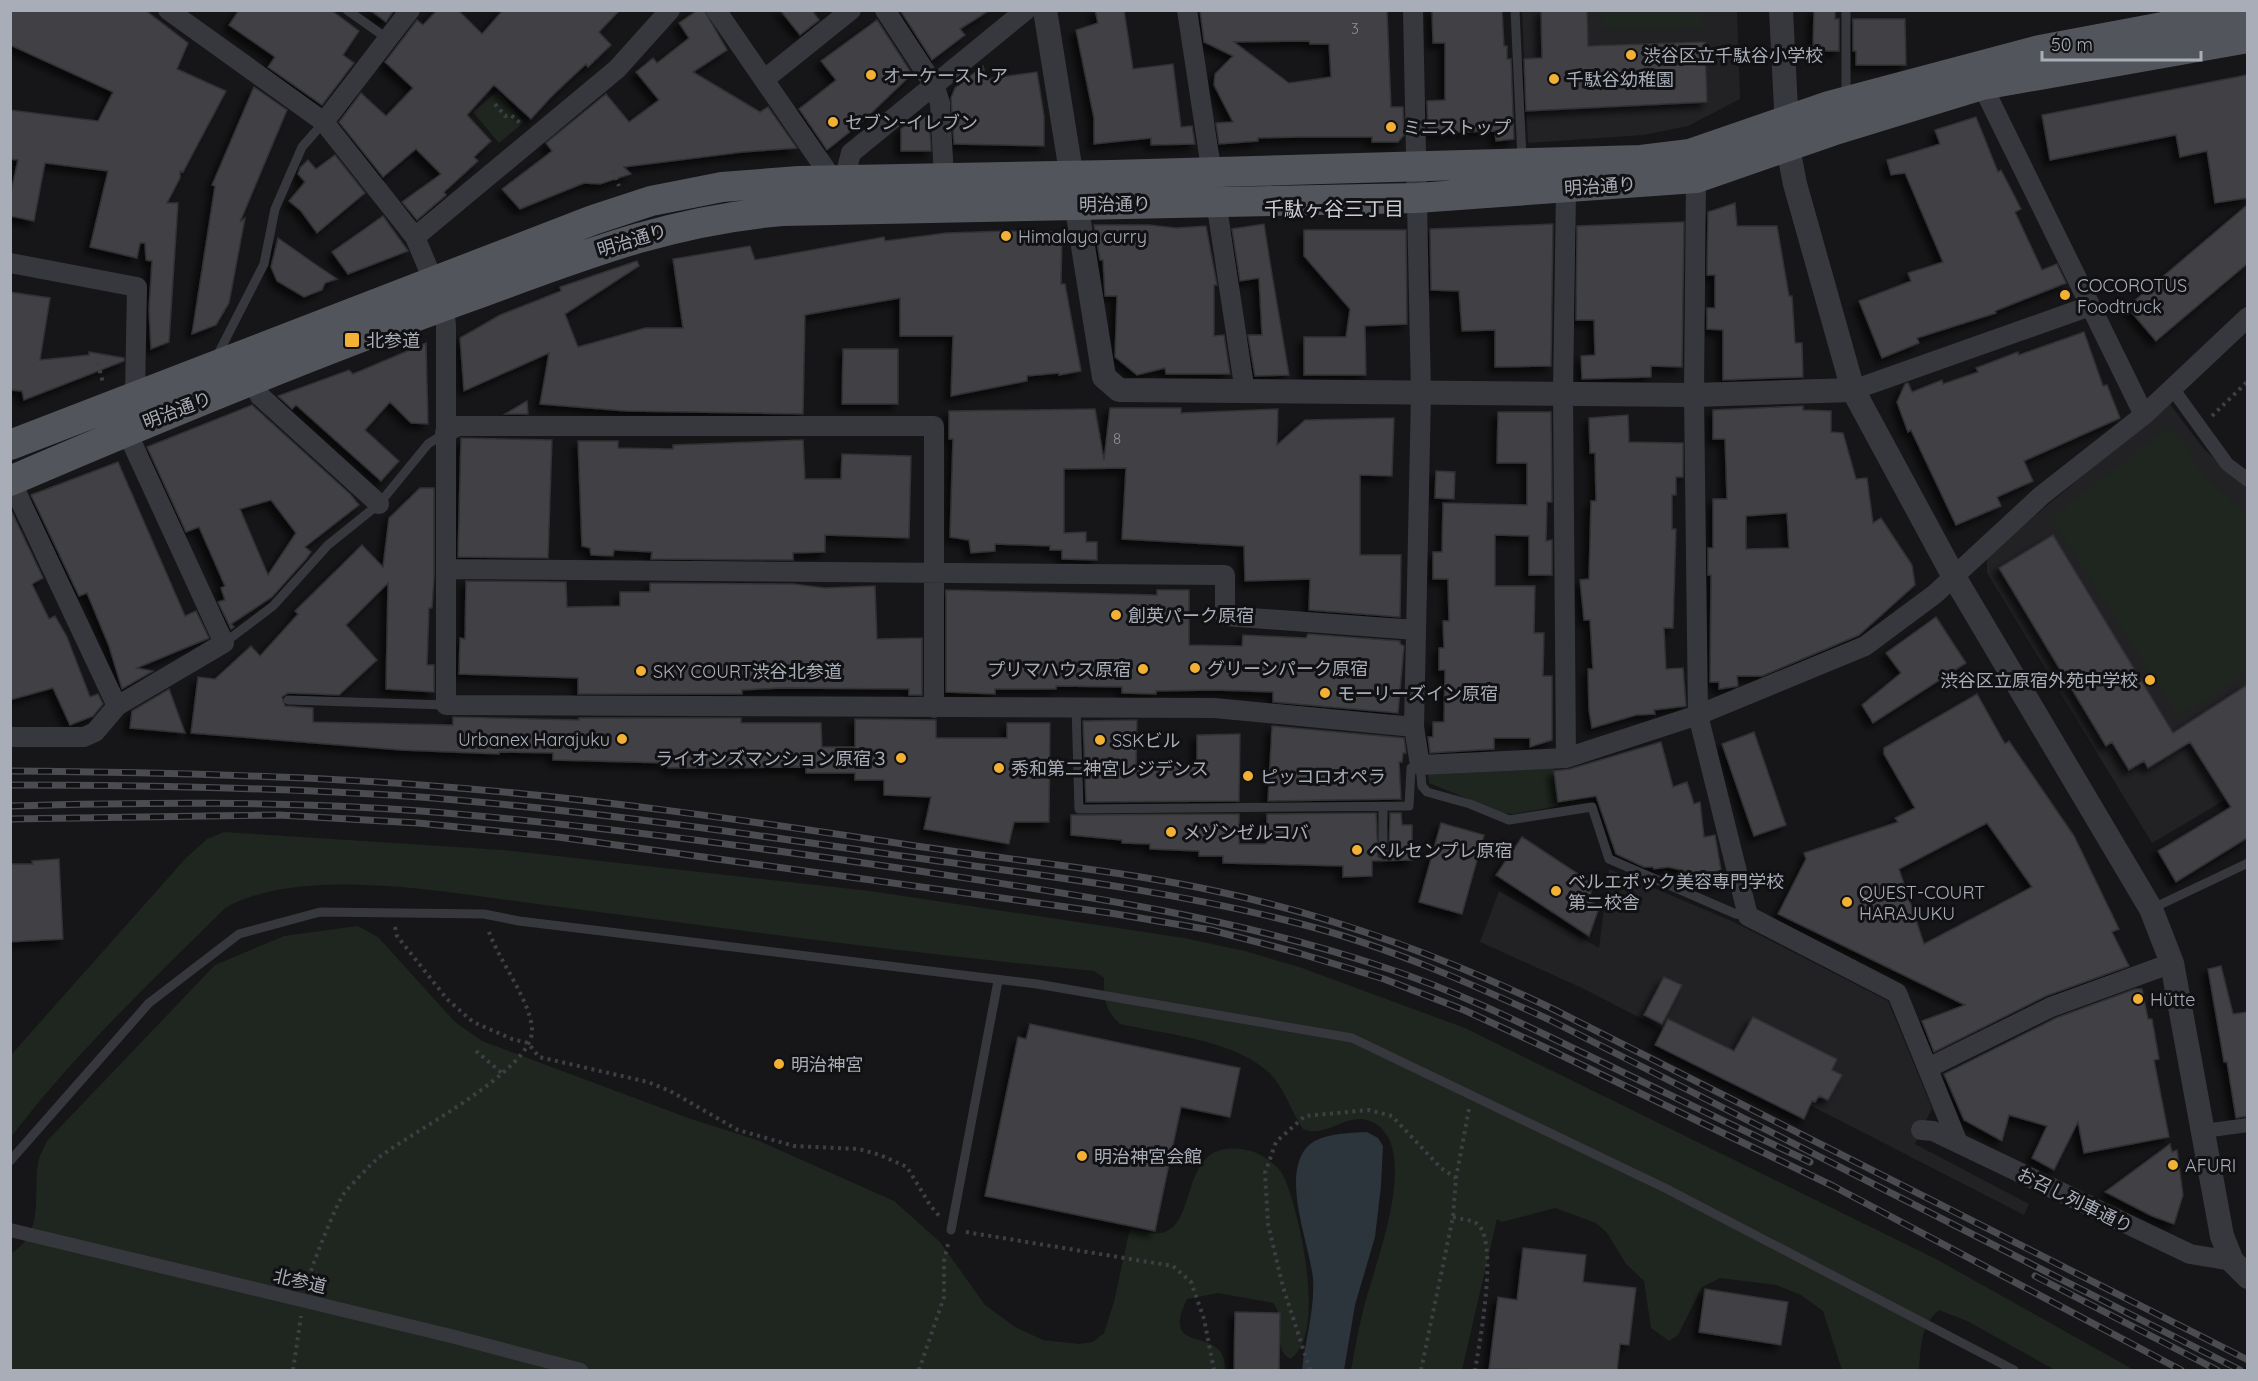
<svg xmlns="http://www.w3.org/2000/svg" width="2258" height="1381" font-family="Quicksand,'Noto Sans JP',sans-serif">
	<style>
		.built { fill: #222225 }
		.green { fill: #1e261f }
		.water { fill: #2c353c }
		.building { fill: #404145; stroke: #303034; stroke-width: 1.5; fill-rule: evenodd; filter: url(#shadow) }
		.lines { fill: none; stroke-linecap: round; stroke-linejoin: round }
		.path { stroke: #3d3f44; stroke-width: 4; stroke-dasharray: 3 4.5; stroke-linecap: butt }
		.service { stroke: #37383d; stroke-width: 9 }
		.pedestrian { stroke: #37383d; stroke-width: 14 }
		.minor { stroke: #37383d; stroke-width: 20 }
		.tertiary { stroke: #37383d; stroke-width: 24 }
		.primary { stroke: #53555c; stroke-width: 30 }
		.rail-casing { stroke: #4a4c52; stroke-width: 7 }
		.rail { stroke: #111113; stroke-width: 4.5; stroke-dasharray: 14; stroke-linecap: butt }
		.poi-dot { fill: #f2b134; stroke: #111113; stroke-width: 2 }
		.labels { text-anchor: middle; dominant-baseline: central; stroke-width: 6; stroke-linejoin: round; paint-order: stroke }
		.number-label { font-size: 15px; fill: #8e929b }
		.poi-label { font-size: 18px; fill: #a8adb8; stroke: #111113; text-anchor: start }
		.street-label { font-size: 18px; fill: #a8adb8; stroke: #111113 }
		.neighbourhood-label { font-size: 20px; fill: #c9ccd4; stroke: #111113 }
	</style>
	<defs>
		<filter id="shadow"><feDropShadow dx="-5.5" dy="5.5" stdDeviation="3" flood-color="#0009"/></filter>
	</defs>
	<rect width="100%" height="100%" fill="#161618"/>
	<path class="built" d="M1522,11h215l3,88 -52,27 -45,9 -115,8z
		M2169,403l34,45 44,40v299l-95,56 -165,-270v-17z
		M1609,869l127,54 152,78 44,107 -17,36 114,60 -5,11 -442,-227 -102,-46 19,-51 100,57z"/>
	<path class="green" d="M1602,11h100v17l-100,2z
		M498,91l26,31 -25,21 -26,-31z
		M2171,425l33,51 44,38 -1,159 -69,43 -127,-198z
		M1554,765l4,41 -44,8 -11,-1 -74,-30 -1,-12z
		M224,832l279,18 367,41 314,47 61,13 54,16 166,61 471,231 198,111h-79l-88,-49 -28,-11c-19,16 -18,37 -20,60h-77l-19,-59 -22,-16 -25,-10 -56,-7 -18,9 -24,48 -9,6 -18,-13 -7,-47 -18,-17 -19,-31 -11,-10 -41,-15 -53,14 -5,-3 -35,151h-111c4,-22 8,-45 14,-67 10,-39 55,-151 11,-179 -27,-17 -48,16 -73,5 -13,-19 -19,-44 -37,-59 -35,-30 -101,-36 -146,-46 -16,-15 -16,-25 -16,-46l-10,-7c-121,-12 -243,-26 -364,-42 -64,-8 -129,-17 -193,-25 -87,-11 -234,-40 -312,4 -74,74 -151,146 -214,229v-82l174,-196 22,-20z
		M358,926l20,11 77,85 27,19 209,78 66,21 137,61 46,41 45,63 30,22 28,13 36,4 14,-2 11,-9 10,-31 16,-74c8,1 23,7 31,5 41,-8 14,-101 90,-82 10,3 27,14 32,24 16,33 45,162 7,184 -20,-12 -2,-38 -17,-56l-55,-10 -31,6c-29,60 40,23 38,71h-1214l-1,-116c35,-20 23,-58 28,-91 1,-7 6,-15 9,-22l168,-176 69,-29z"/>
	<path class="water" d="M1367,1132l11,6 5,8 -2,40 -6,51 -20,68 -11,65h-42c3,-29 13,-61 11,-91 -3,-35 -34,-106 -4,-134 14,-12 41,-12 58,-13z"/>
	<path class="building" d="M10,10h135l43,33 -11,26 49,22 -43,81 -3,-1v7l-13,25h11l-9,139 -18,7 -2,-40 3,-48 -6,-1 -1,-17h-5l-3,15 -47,-11 18,-76 -63,-8 -11,58 -24,-5v-20l8,-36 -8,-1v-49l88,11 15,-29 -103,-47z
		M239,10h92l28,21 -16,24 11,8 -32,42 -54,-38 7,-10 -46,-32z
		M370,10h24l-8,12z
		M437,10h21l24,24 21,-24h117l-21,22 12,13 -23,22 -2,-3 -35,33 -20,22 -37,-34 -27,30 24,26 -17,16 4,4 -34,31 2,3 -29,25 -15,-18 39,-28 -25,-25 -33,28 -44,-55 22,-29 25,23 27,-28 -28,-26 32,-42 6,5z
		M698,10h6l23,40 -34,22 67,40 8,-5 29,41 -54,4 -119,15 7,7 -31,10 -16,-1 -64,26 -18,-20 50,-38 -6,-8 60,-49 23,28 30,-22 -23,-28 17,-14 4,5 32,-25 -10,-15z
		M780,10h32l7,10 -19,15z
		M900,10h90l-30,19 5,6 -33,25z
		M1095,10h29l9,59 40,-5 8,63 11,-1 3,18 -44,1v-7l-57,6v-26l-18,-88 22,-7z
		M1200,10h187l4,97h12l1,28 -6,7h-26v-5h-68l-46,1v3l-39,3 -3,-21 17,-1 -19,-37 1,-11 18,-18 -29,-14zM1309,41l1,3h19l2,33 -42,6 -55,-41z
		M1432,10h70l2,36h3v13h4l3,80 -18,2 -1,-10 -67,2 -1,-32 18,-1v-57h-12z
		M1541,10h46l1,36 117,-4 2,60 -181,9 -2,-52 18,-1z
		M1814,10h21v9h4v32h-26z
		M1853,19h52l1,46h-50v-14h-3z
		M877,20l35,54 -51,49 -34,27 -28,-41 37,-29 -15,-19z
		M983,66l3,13 51,-7 7,44v30l-90,-2 -3,-46 4,-10z
		M2247,75v123l-32,5 -8,-52 -27,6 -4,-22 -126,25 -8,-45z
		M254,87l33,23 -47,112 5,-4 -16,85 -13,22 -24,9 23,-148 -3,-1z
		M918,116h11l2,35h-30v-22z
		M1976,117l22,55 3,-2 20,39 -6,3 27,58 15,-6 9,19 -71,28 1,2 -79,25 2,5 -37,15 -23,-57 52,-20 -3,-8 35,-11 -38,-89 -14,2 -4,-15 53,-16 -5,-14z
		M335,155l30,38 -48,40 -16,-22 -12,-10 16,-19 -7,-8 2,-6 8,-8 8,9z
		M1735,203l2,23h40l12,70h3l3,47h7l1,34 -80,3v-50l-16,-1v-21h8v-33h-8l1,-63z
		M2247,205v59l-91,77 -29,-34z
		M383,216l25,35 -60,23 -16,-22z
		M1684,222l-2,145 -31,-1v11l-69,2 -1,-23 14,-1 -1,-35h-18l1,-94z
		M1264,224l6,38 19,113 -34,1 -7,-41h14l-3,-57 -19,3 -8,-52z
		M1553,224l-2,142 -56,1v-37l-33,1 -3,-40 -28,-1 -1,-61z
		M1094,225h55l27,3 30,-2 11,59h-3v51l10,-1 6,39h-64l-1,-6 -28,7 -22,-18 2,-61h-12l-2,-36h-3z
		M1304,230h102l1,94 -42,2 1,49h-62v-38h42l4,-28 -46,-53z
		M1005,231l57,1 -1,52h4l16,87 -22,4v-2l-32,3v5l-76,15 2,-60h-53v-38l-95,17 -2,99 -177,-3 -86,-7 9,-51 -85,38 -4,-53 40,-23 61,-24 -1,-4 77,-26 2,5 -74,48 13,33 67,-19h38l-10,-69 77,-13 5,14 129,-23 1,4 61,-8z
		M278,238l37,26 22,15 -12,4 -3,7 -18,7 -27,-16 -6,-14z
		M10,292l40,6 -10,62 49,-5v-3l35,6v3l-100,39 -2,-9 -12,-1z
		M2084,332l19,54 4,-1 13,33 -96,43 9,20 -36,16 4,9 -45,19 -45,-95 -3,2 -11,-30 8,-18 3,-1 4,9 30,-12 1,4 35,-12 -2,-4 42,-16 1,3z
		M426,343l2,81 -17,-1 -21,-21 -25,28 34,31 -18,20 -85,-76 -4,4 -14,-13 71,-26 4,4z
		M843,349h55v55h-56z
		M527,401l1,13h-23z
		M252,405l98,89 9,11 -54,42 6,5 -5,7 -34,38 -41,27 3,3 -3,2 -13,-27 7,-2 -4,-12 4,-2 -26,-59 -13,5 -39,-85zM271,500l25,33 -28,42 -28,-66z
		M1803,406v4l28,1v21l12,1 13,46 11,-1 6,45 8,-5 31,47 3,20 -56,50 -97,41h-25l1,10 -19,3v-7h-9l1,-107h-3v-27h5v-49h14l-2,-60h-12v-29zM1787,513l2,35 -43,1v-33z
		M1110,408h71v5l97,-4 -1,36 28,-25 89,-2 -2,58 -32,-1v80h41l-1,62 -91,-7 1,-31 -65,2 -1,-35 -122,-7 4,-71 -62,1v64l22,-1v10h11v18l-35,-1v-9h-12v-4l-55,-2v7l-24,2 -2,-13 -19,-3 3,-98h-4v-28l146,-2 9,51z
		M1498,412h53l1,90h-5l-1,39 6,-1v35h-23v-39l-34,-1v51h40l-1,47h10l-1,43h9v64l-22,7v-9h-36v11l-64,4 -2,-16h5v-15h11l1,-52h-6v-22h5l-1,-27h6l-1,-42h-15v-27h9l1,-49 84,2v-42h-30z
		M1628,415l1,27 54,1v34h-7v18h-4v34h4l-3,99h-9l2,41 17,-1 3,38 -32,4 1,4 -19,1 -44,13 -3,-18 -1,-41h5l-3,-49h-6l-4,-40 9,-1 2,-78h5l-1,-48h-5l-1,-35z
		M461,438l91,2 -4,118 -90,-1z
		M803,440l2,39h36l1,-25 69,2 -2,82 -84,-3v17l-32,1v7l-142,-1 1,-7 -38,-2 -1,6 -22,-1 -1,-7 -8,-2 -4,-105h40v7l55,1v-4z
		M118,462l67,154 11,-5 13,27 -72,30 16,3 -31,18 -13,-43 -22,-53 -8,3 -48,-101z
		M1436,471l19,1 -1,27 -19,-1z
		M420,488h14v89l-2,31h-3l-2,57h7v27l-48,-3 2,-106 -42,42 31,35 -38,35 -51,-2 -6,4 3,9 28,2v14l140,3v-8l126,3v-2h162v5h80l1,24h33v-28l81,1v18h71v-15h43l-1,99h-35l-5,22 -85,-15 7,-32 -47,-2v-15h-29v-7h-49v-6l-138,1v-5l-115,-3v-7l-54,-1v2l-98,-4 -210,-17 7,-56 17,2 36,-33 9,10 38,-42 -3,-3 67,-66 21,22 6,-49z
		M10,508l33,70 -11,6 17,35 6,-3 12,21 23,60 8,-3 5,10 -10,12 -23,9 -17,-37 -43,12z
		M2053,535l120,198 74,-48v153l-71,44 -18,-31 73,-44 -41,-65 -42,26 -4,-7 -15,9 -17,-28 -6,4 -107,-178z
		M466,581l100,1 1,25 53,-1v-14h30v-9l143,1 32,4 50,-2 2,53 45,-1v57h-13v-6l-128,-1 -39,2v4h-164v-16l-119,-4 1,-36 5,1z
		M946,590l211,5v-5h32v55l53,1 1,-11 63,3 2,-4 92,7v3l4,2 -6,67 -125,-11v-10l-58,-2 -59,1v3l-34,-1v-6l-66,-1v3h-61v5l-49,-2z
		M1936,617l30,46 -93,60 -11,-18 39,-32 -15,-20z
		M169,689l16,44 -55,-5 2,-17z
		M1977,694l28,50 4,-3 65,95 45,93 -7,3 17,34 -83,30 -112,56 -12,-31 43,-16 -187,-91 28,-55 -2,-6 94,-31 -3,-4 20,-10 -31,-54v-6zM1987,823l45,64 -108,57 -25,-75z
		M1137,720l-1,45h61v-30l43,-1 -1,67 -153,1 -3,-81z
		M1272,726l132,12 2,15h-3l-1,9h-3l2,37 -133,2z
		M1754,732l32,93 -32,11 -32,-92z
		M1661,742l12,45 14,-5 7,22 6,-2 4,35 11,-2 8,47 -34,3 -4,-14 -17,-4 -14,2 -1,-2h-9l-28,-13 -20,-58 -38,6 -4,-31 16,-2z
		M1376,813l2,44 6,3 5,-4 1,-43h11l1,12h10v35l-40,1v15l-29,1v-11l-120,-3v-7h-24v-5l-49,-2v-5l-28,-1v-3l-51,-5v-20l168,-1v30h27l1,-30z
		M1441,823l43,12 -22,79 -43,-12z
		M1522,837l70,46 -2,17 9,8 -10,28 -93,-61z
		M59,859l4,80 -53,3v-78h23l-1,-3z
		M2221,966l12,48 14,-2v104l-11,2 -9,-56h-3l-3,-18 -13,-75z
		M1664,977l18,8 -20,39 -18,-9z
		M2135,989h7l6,30h4l7,40 -5,1 15,77 -85,16 -6,-31 -24,48 -22,-12 15,-32 -38,-11 -7,26 -38,-21 -20,-46 112,-56z
		M1753,1017l84,42 -5,11 10,5 -14,25 -9,-4 -4,6 -3,-1 -8,18 -149,-74 13,-26 66,32z
		M1030,1024l210,44 -10,49 -49,-10 -26,124 -170,-35 33,-159 8,2z
		M2170,1144l2,8 5,-2 6,45 -9,29 -22,-8 -47,-24z
		M1523,1248l63,7 -3,27 53,6 -7,57 -9,-1 -3,27 -128,-2 9,-72 19,3z
		M1705,1289l83,13 -7,43 -82,-13z
		M1235,1312l45,1 -1,58h-45z"/>
	<g class="lines">
		<path class="path" d="M495,104l10,12 6,-1 10,9
			M613,170l6,16
			M98,363l5,20
			M2212,416l36,-35
			M395,927l2,9 50,63 26,23 39,17 16,4 11,14 109,25 22,9 68,39 56,16 65,3 21,6 27,12 23,38 10,12
			M476,1051l27,23
			M1453,1217c7,2 18,3 23,6 24,14 3,123 -1,147
			M966,1232l207,34 18,16 13,37 10,51
			M306,1285c5,-16 30,-82 39,-93 10,-11 21,-23 32,-33 30,-25 158,-89 155,-130 -2,-30 -34,-69 -44,-100
			M293,1370l8,-54
			M919,1370l25,-73v-36l4,-17
			M1310,1370l-27,-83 -15,-63 -3,-51 11,-31 29,-26 64,-6 23,6 49,52 15,10
			M1421,1370l32,-153 3,-39 13,-69"/>
		<path class="service" d="M347,10l41,29
			M1515,10l7,149
			M1846,98v-88
			M217,356l47,-92 11,-55 27,-62 22,-25
			M224,643l49,-37 55,-61 51,-41 49,-60 17,-11
			M288,700l158,5
			M1076,706l3,103 330,-3 2,-38 9,-3 2,21 5,6 43,12 39,16 83,-13 17,52 127,55 12,2
			M1383,853v-46
			M2151,909l97,-46
			M10,1161l139,-158 90,-69 81,-22 164,2 35,7 518,63 315,54 313,150 349,182
			M951,1230l47,-249"/>
		<path class="pedestrian" d="M2172,388l55,76 21,16
			M2204,1131l44,-6
			M10,1230l441,106 130,34"/>
		<path class="minor" d="M168,10l156,112 91,115 29,69 2,20v379l768,3 200,19
			M716,10l117,170
			M885,10l49,75 6,18 4,75
			M1187,10l58,382
			M1413,10l8,384 -7,333 6,38 146,-7 132,-43 167,-69 70,-52 107,-99 102,-80 104,-98
			M765,79l86,-69
			M1982,85l162,330
			M324,122l86,-112
			M1696,178l-2,217 4,320 50,201 149,77 61,150
			M844,180l7,-27 175,-143
			M415,237l202,-168 53,-59
			M10,263l127,24 -2,108
			M252,381l8,15 119,108
			M1853,390l237,-84
			M445,433l13,-7h476v282
			M11,481l106,225
			M446,569l779,6v41l191,14
			M10,737h74l11,-5 22,-26 107,-63 -98,-213
			M1566,758l-3,-365 3,-204
			M1928,1068l123,-61 121,-44
			M1921,1130l12,1 257,123 42,7"/>
		<path class="tertiary" d="M1045,10l59,367 15,13 575,5 159,-5
			M1781,10l7,138 7,36 58,206 100,185 198,334 21,54 50,273 10,25 16,16"/>
		<path class="primary" d="M10,445l583,-225 58,-19 71,-14 77,-6 313,-6 529,-15 49,-6 139,-48 211,-56 208,-39
			M10,481c151,-65 304,-128 459,-184 107,-39 196,-76 313,-86l635,-13 279,-20 136,-47 150,-46 266,-47"/>
		<g class="rail-casing">
			<path id="rail" d="M10,771c138,1 275,4 411,14 166,12 330,36 495,61 101,15 204,24 304,46 117,25 227,66 335,118l693,350
				M10,785c137,0 274,3 410,12 155,12 308,34 461,56 140,20 282,35 420,71 86,22 168,59 249,96l690,350
				M10,806c137,-4 274,-5 411,5 164,13 328,35 491,59 160,24 320,46 474,98 68,22 133,54 197,85 76,37 151,73 227,109
				M10,819l269,-4 139,8 140,14 552,76 101,17 84,22 89,27 80,31 78,36 291,140 348,184
				M2035,1276l182,94"/>
		</g>
		<use href="#rail" class="rail"/>
	</g>
	<g class="poi-dot">
		<circle cx="1631" cy="55" r="6"/>
		<circle cx="871" cy="75" r="6"/>
		<circle cx="1554" cy="79" r="6"/>
		<circle cx="833" cy="122" r="6"/>
		<circle cx="1391" cy="127" r="6"/>
		<circle cx="1006" cy="236" r="6"/>
		<circle cx="2065" cy="295" r="6"/>
		<rect x="344" y="332" width="16" height="16" rx="3"/>
		<circle cx="1116" cy="615" r="6"/>
		<circle cx="1195" cy="668" r="6"/>
		<circle cx="1143" cy="669" r="6"/>
		<circle cx="641" cy="671" r="6"/>
		<circle cx="2150" cy="680" r="6"/>
		<circle cx="1325" cy="693" r="6"/>
		<circle cx="622" cy="739" r="6"/>
		<circle cx="1100" cy="740" r="6"/>
		<circle cx="901" cy="758" r="6"/>
		<circle cx="999" cy="768" r="6"/>
		<circle cx="1248" cy="776" r="6"/>
		<circle cx="1171" cy="832" r="6"/>
		<circle cx="1357" cy="850" r="6"/>
		<circle cx="1556" cy="891" r="6"/>
		<circle cx="1847" cy="902" r="6"/>
		<circle cx="2138" cy="999" r="6"/>
		<circle cx="779" cy="1064" r="6"/>
		<circle cx="1082" cy="1156" r="6"/>
		<circle cx="2173" cy="1165" r="6"/>
	</g>
	<g class="labels">
		<g class="number-label">
			<text x="1355" y="28">3</text>
			<text x="1117" y="438">8</text>
		</g>
		<g class="poi-label">
			<text x="1643" y="55">渋谷区立千駄谷小学校</text>
			<text x="883" y="75">オーケーストア</text>
			<text x="1566" y="79">千駄谷幼稚園</text>
			<text x="845" y="122">セブン-イレブン</text>
			<text x="1403" y="127">ミニストップ</text>
			<text x="1018" y="236">Himalaya curry</text>
			<text x="2077" y="285">COCOROTUS<tspan x="2077" dy="21">Foodtruck</tspan></text>
			<text x="366" y="340">北参道</text>
			<text x="1128" y="615">創英パーク原宿</text>
			<text x="1207" y="668">グリーンパーク原宿</text>
			<text x="1131" y="669" text-anchor="end">プリマハウス原宿</text>
			<text x="653" y="671">SKY COURT渋谷北参道</text>
			<text x="2138" y="680" text-anchor="end">渋谷区立原宿外苑中学校</text>
			<text x="1337" y="693">モーリーズイン原宿</text>
			<text x="610" y="739" text-anchor="end">Urbanex Harajuku</text>
			<text x="1112" y="740">SSKビル</text>
			<text x="889" y="758" text-anchor="end">ライオンズマンション原宿３</text>
			<text x="1011" y="768">秀和第二神宮レジデンス</text>
			<text x="1260" y="776">ピッコロオペラ</text>
			<text x="1183" y="832">メゾンゼルコバ</text>
			<text x="1369" y="850">ペルセンプレ原宿</text>
			<text x="1568" y="881">ベルエポック美容専門学校<tspan x="1568" dy="21">第ニ校舎</tspan></text>
			<text x="1859" y="892">QUEST-COURT<tspan x="1859" dy="21">HARAJUKU</tspan></text>
			<text x="2150" y="999">Hütte</text>
			<text x="791" y="1064">明治神宮</text>
			<text x="1094" y="1156">明治神宮会館</text>
			<text x="2185" y="1165">AFURI</text>
		</g>
		<g class="street-label">
			<text transform="translate(1600 186) rotate(-4)">明治通り</text>
			<text transform="translate(1115 204) rotate(-1)">明治通り</text>
			<text transform="translate(632 240) rotate(-17)">明治通り</text>
			<text transform="translate(177 410) rotate(-21)">明治通り</text>
			<text transform="translate(2075 1200) rotate(26)">お召し列車通り</text>
			<text transform="translate(300 1281) rotate(13)">北参道</text>
		</g>
		<g class="neighbourhood-label">
			<text x="1334" y="208">千駄ヶ谷三丁目</text>
		</g>
	</g>
	<rect width="2258" height="1381" fill="none" stroke="#a8adb8" stroke-width="24"/>
	<path d="M2042 51v9h159v-9" fill="none" stroke="#a8adb8" stroke-width="3"/>
	<text x="2051" y="51" font-size="18" fill="#a8adb8" stroke="#111113" stroke-width="4.5" paint-order="stroke">50 m</text>
</svg>
